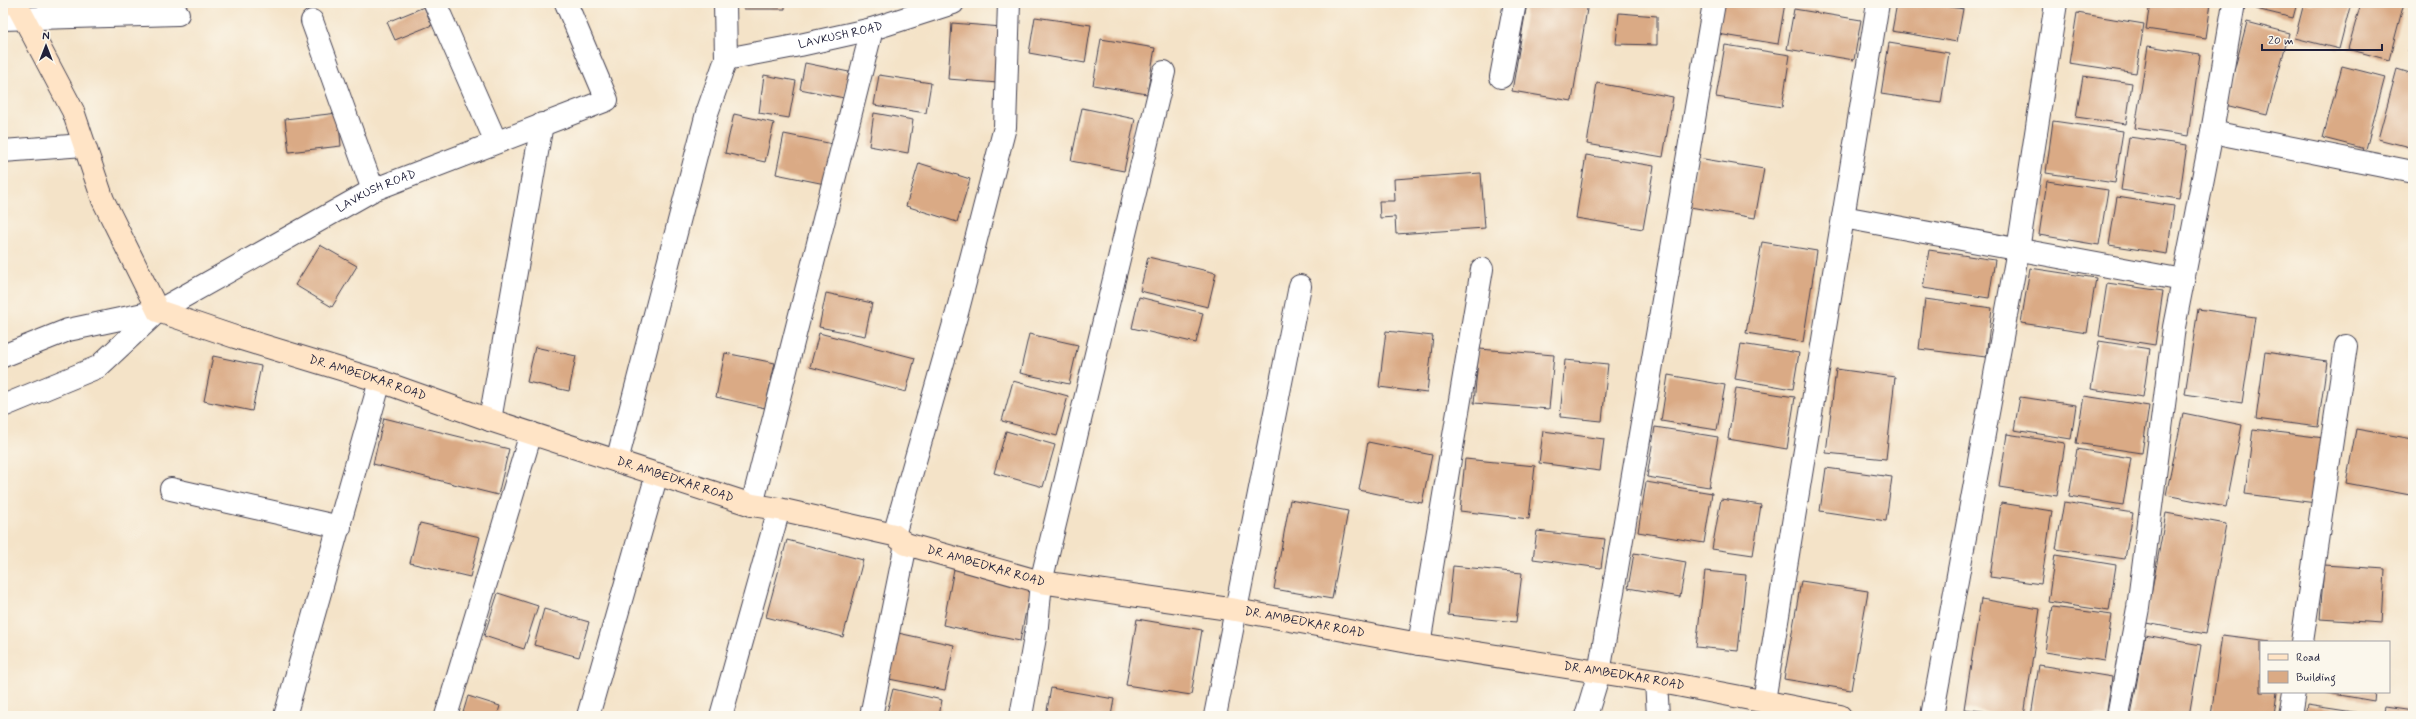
<svg xmlns="http://www.w3.org/2000/svg" width="2416" height="719" font-family="Mynerve,sans-serif">
	<style>
		.building { fill: #daaa85 }
		.lines { fill: none; stroke-linecap: round; stroke-linejoin: round }
		.lane-casing { stroke: #423f50; stroke-width: 24 }
		.street-casing { stroke: #423f50; stroke-width: 24 }
		.secondary-casing { stroke: #423f50; stroke-width: 24 }
		.lane { stroke: #fff; stroke-width: 22 }
		.street { stroke: #fff; stroke-width: 22 }
		.secondary { stroke: #ffe4c6; stroke-width: 22 }
		.labels { text-anchor: middle; dominant-baseline: central; stroke-width: 4; stroke-linejoin: round; paint-order: stroke }
		.street-label { font-size: 12px; fill: #22223b; stroke: #fbf7ec }
	</style>
	<rect width="100%" height="100%" fill="#fbf7ec"/>
	<filter id="ink" filterUnits="userSpaceOnUse"><feTurbulence type="fractalNoise" baseFrequency=".025" numOctaves="2"/><feDisplacementMap in="SourceGraphic" scale="8" xChannelSelector="R" yChannelSelector="G"/><feConvolveMatrix kernelMatrix="1 2 1 2 8 2 1 2 1" color-interpolation-filters="sRGB"/></filter>
	<filter id="wash" filterUnits="userSpaceOnUse"><feTurbulence type="fractalNoise" baseFrequency=".012" numOctaves="4" result="noise"/><feDisplacementMap in="SourceGraphic" scale="16" xChannelSelector="R" yChannelSelector="G"/><feGaussianBlur stdDeviation="0.9" result="paint"/><feColorMatrix in="noise" values="0 0 0 0 0 0 0 0 0 0 0 0 0 0 0 0 0 1.4 0 .05"/><feComposite in="paint" operator="in"/></filter>
	<g filter="url(#wash)">
		<rect width="100%" height="100%" fill="#f4e3c8"/>
		<g id="blocks">
			<path class="building" d="M743,3h42v6h-42z
				M1527,3h61l-16,98 -60,-10z
				M1723,3h62l-7,41 -60,-10z
				M1897,3h27l39,6 -6,33 -65,-11z
				M2150,3h61l-5,35 -60,-9z
				M2258,3h39l-4,15 -37,-9z
				M2304,3h47l-12,46 -44,-11z
				M2361,3h43l-15,57 -41,-11z
				M424,7l8,18 -37,15 -8,-18z
				M1794,9l67,11 -7,40 -67,-11z
				M1619,13l38,3v29l-41,-1z
				M2077,13l67,11 -8,49 -67,-10z
				M1035,17l56,8 -6,38 -56,-10z
				M2247,22l42,11 -22,82 -42,-10z
				M952,23l50,4 -4,56 -50,-4z
				M2413,36v16l-5,-1z
				M1101,39l54,9 -8,46 -54,-9z
				M1889,43l60,10 -8,50 -60,-9z
				M1725,45l65,10 -8,52 -66,-10z
				M2148,46l52,8 -12,82 -53,-8z
				M805,63l44,9 -5,26 -44,-9z
				M2342,66l43,11 -19,72 -43,-11z
				M2397,69l16,5v74l-35,-9z
				M764,75l32,6 -7,37 -30,-5z
				M879,75l52,8 -5,30 -52,-8z
				M2083,76l49,7 -6,41 -50,-7z
				M1597,83l76,14 -10,60 -76,-13z
				M1082,108l53,11 -11,52 -53,-10z
				M338,113l3,33 -52,6 -4,-33z
				M874,113l39,7 -5,33 -39,-7z
				M734,114l40,9 -9,39 -40,-9z
				M2053,121l70,10 -8,52 -69,-10z
				M784,134l49,10 -8,40 -49,-10z
				M2129,137l58,8 -8,54 -58,-9z
				M1586,155l68,11 -11,63 -67,-11z
				M1698,158l66,11 -9,49 -65,-11z
				M919,163l51,16 -13,43 -51,-16z
				M1481,173l4,55 -89,6 -1,-17 -15,1 -1,-17h16l-1,-22z
				M2047,181l61,9 -9,55 -60,-10z
				M2117,197l57,9 -7,48 -58,-9z
				M1762,242l55,9 -14,91 -57,-9z
				M320,245l37,21 -25,41 -37,-22z
				M1929,250l66,10 -6,38 -66,-10z
				M1148,257l68,16 -8,34 -68,-16z
				M2030,268l66,10 -9,55 -66,-10z
				M2107,283l56,8 -8,54 -56,-9z
				M826,293l46,10 -7,33 -46,-9z
				M1139,297l64,16 -7,30 -64,-15z
				M1925,299l67,9 -6,49 -67,-8z
				M2198,309l57,8 -13,86 -57,-9z
				M1386,331l47,5 -6,57 -48,-6z
				M819,333l96,25 -9,34 -96,-25z
				M1029,334l49,11 -9,39 -49,-11z
				M2099,341l51,8 -7,48 -52,-8z
				M1741,344l58,9 -6,36 -58,-10z
				M535,347l41,9 -7,35 -42,-9z
				M1479,349l75,6 -5,54 -75,-6z
				M2265,352l62,9 -9,66 -62,-8z
				M725,353l50,10 -10,45 -49,-11z
				M213,356l48,10 -9,45 -48,-10z
				M1565,360l43,4 -6,57 -42,-4z
				M2412,362h1v13h-3z
				M1836,369l59,8 -9,82 -60,-6z
				M1668,375l57,10 -8,45 -56,-9z
				M1013,381l55,15 -11,40 -55,-15z
				M1736,388l59,9 -8,52 -59,-10z
				M2084,396l65,10 -7,47 -66,-10z
				M2020,397l56,8 -5,34 -57,-9z
				M2183,413l59,12 -16,82 -60,-12z
				M384,418l125,31 -11,46 -125,-31z
				M1655,427l63,10 -9,50 -62,-10z
				M2253,429l71,9 -8,65 -71,-9z
				M2356,429l57,10v37l-3,19 -64,-12z
				M1006,431l49,14 -12,42 -49,-14z
				M1543,431l61,8 -4,32 -61,-8z
				M2007,434l58,9 -8,53 -58,-9z
				M1368,442l64,13 -10,48 -63,-13z
				M2077,449l54,9 -8,47 -54,-9z
				M1465,459l70,7 -6,53 -69,-8z
				M1826,468l66,9 -6,44 -66,-10z
				M1646,482l66,11 -8,50 -66,-11z
				M1721,499l40,6 -8,50 -41,-6z
				M1290,500l58,11 -16,88 -58,-10z
				M2064,502l69,11 -8,46 -69,-10z
				M2001,503l51,8 -11,73 -51,-7z
				M2166,513l60,11 -20,110 -60,-11z
				M420,523l60,14 -10,40 -60,-14z
				M1537,531l68,8 -4,29 -68,-9z
				M787,540l76,20 -20,77 -77,-20z
				M1634,553l52,9 -6,35 -52,-9z
				M2055,555l61,10 -7,46 -61,-9z
				M2324,565l61,4 -3,54 -62,-4z
				M1453,566l69,7 -6,49 -68,-7z
				M954,569l77,16 -11,56 -77,-16z
				M1705,571l41,4 -8,76 -42,-4z
				M1801,581l67,10 -17,99 -67,-11z
				M498,593l40,13 -14,43 -40,-13z
				M1981,599l59,10 -16,107 -60,-7z
				M2052,607l60,8 -7,46 -60,-9z
				M544,609l45,13 -10,35 -45,-12z
				M1137,619l65,11 -11,65 -65,-10z
				M898,633l56,12 -9,45 -56,-11z
				M2145,635l56,10 -12,71h-58z
				M2222,635l48,6 -9,1v50h16l-3,24h-63z
				M2039,665l73,12 -6,39h-75z
				M1051,688l63,11 -3,17h-65z
				M893,689l49,11 -3,16h-53z
				M2322,692h53l-1,9z
				M468,696l32,10 -3,10h-35z
				M2307,705l66,10v1h-68z
				M2385,707l28,4v5h-30z"/>
		</g>
	</g>
	<g filter="url(#ink)">
		<use href="#blocks" fill-opacity="0" stroke="#423f50" stroke-width="1"/>
		<g class="lines">
			<g class="lane-casing">
				<path id="lane" d="M1656,681l2,35"/>
			</g>
			<g class="street-casing">
				<g id="street">
					<path d="M435,3l61,139"/>
					<path d="M3,19l175,-5"/>
					<path d="M312,21l61,169"/>
					<path id="s1" d="M726,59l74,-14 72,-16 81,-26"/>
					<path d="M1501,77l14,-74"/>
					<path d="M2212,132l201,40"/>
					<path d="M3,151l81,-6"/>
					<path d="M1843,217l340,63"/>
					<path d="M3,356l65,-26 90,-19"/>
					<path id="s2" d="M3,406l95,-39 60,-56 215,-121 234,-90 -41,-97"/>
					<path d="M490,420l52,-296"/>
					<path d="M617,461l90,-348 19,-54 -1,-56"/>
					<path d="M171,489l169,38"/>
					<path d="M752,505l120,-476"/>
					<path d="M894,535l63,-222 48,-186 4,-124"/>
					<path d="M2302,642l44,-296"/>
					<path d="M1419,644l63,-375"/>
					<path d="M1764,701l114,-698"/>
					<path d="M285,716l95,-335"/>
					<path d="M446,716l85,-283"/>
					<path d="M588,716l69,-242"/>
					<path d="M721,716l58,-207"/>
					<path d="M871,716l35,-172"/>
					<path d="M1021,716l16,-90 4,-44 123,-510"/>
					<path d="M1215,716l85,-430"/>
					<path d="M1586,716l13,-43 115,-670"/>
					<path d="M1932,716l86,-466 38,-247"/>
					<path d="M2118,716l20,-108 36,-281 38,-195 22,-129"/>
					<path d="M2290,716l4,-24"/>
				</g>
			</g>
			<g class="secondary-casing">
				<g id="secondary">
					<path id="s3" d="M16,3l57,108 30,89 55,111 77,26 145,44 110,39 262,85 27,4 115,26 12,9 135,38 195,28 183,34 237,37 184,35"/>
				</g>
			</g>
			<use href="#lane" class="lane"/>
			<use href="#street" class="street"/>
			<use href="#secondary" class="secondary"/>
		</g>
	</g>
	<g class="labels">
		<g class="street-label">
			<text stroke="none"><textPath href="#s1" startOffset="117">LAVKUSH ROAD</textPath></text>
			<text stroke="none"><textPath href="#s2" startOffset="434">LAVKUSH ROAD</textPath></text>
			<text stroke="none"><textPath href="#s3" startOffset="560">DR. AMBEDKAR ROAD</textPath></text>
			<text stroke="none"><textPath href="#s3" startOffset="884">DR. AMBEDKAR ROAD</textPath></text>
			<text stroke="none"><textPath href="#s3" startOffset="1208">DR. AMBEDKAR ROAD</textPath></text>
			<text stroke="none"><textPath href="#s3" startOffset="1532">DR. AMBEDKAR ROAD</textPath></text>
			<text stroke="none"><textPath href="#s3" startOffset="1856">DR. AMBEDKAR ROAD</textPath></text>
		</g>
	</g>
	<rect width="2416" height="719" fill="none" stroke="#fbf7ec" stroke-width="16"/>
	<rect x="2260" y="641" width="130" height="52" fill="#fbf7ec" stroke="#a4a2a5"/>
	<rect x="2268" y="654" width="20" height="6" fill="#ffe4c6" stroke="#a4a2a5"/>
	<text x="2296" y="661" font-size="12" fill="#22223b">Road</text>
	<rect x="2268" y="671" width="20" height="12" fill="#daaa85" stroke="#a4a2a5"/>
	<text x="2296" y="681" font-size="12" fill="#22223b">Building</text>
	<g transform="translate(46 46)" stroke="#fbf7ec" stroke-width="3" paint-order="stroke">
	<path d="M0-3L7 15L0 10L-7 15Z" fill="#22223b"/>
	<text y="-6" font-size="11" font-weight="bold" text-anchor="middle" fill="#22223b">N</text>
	</g>
	<path d="M2262 44v6h120v-6" fill="none" stroke="#22223b" stroke-width="2"/>
	<text x="2268" y="44" font-size="12" fill="#22223b" stroke="#fbf7ec" stroke-width="3" paint-order="stroke">20 m</text>
</svg>
